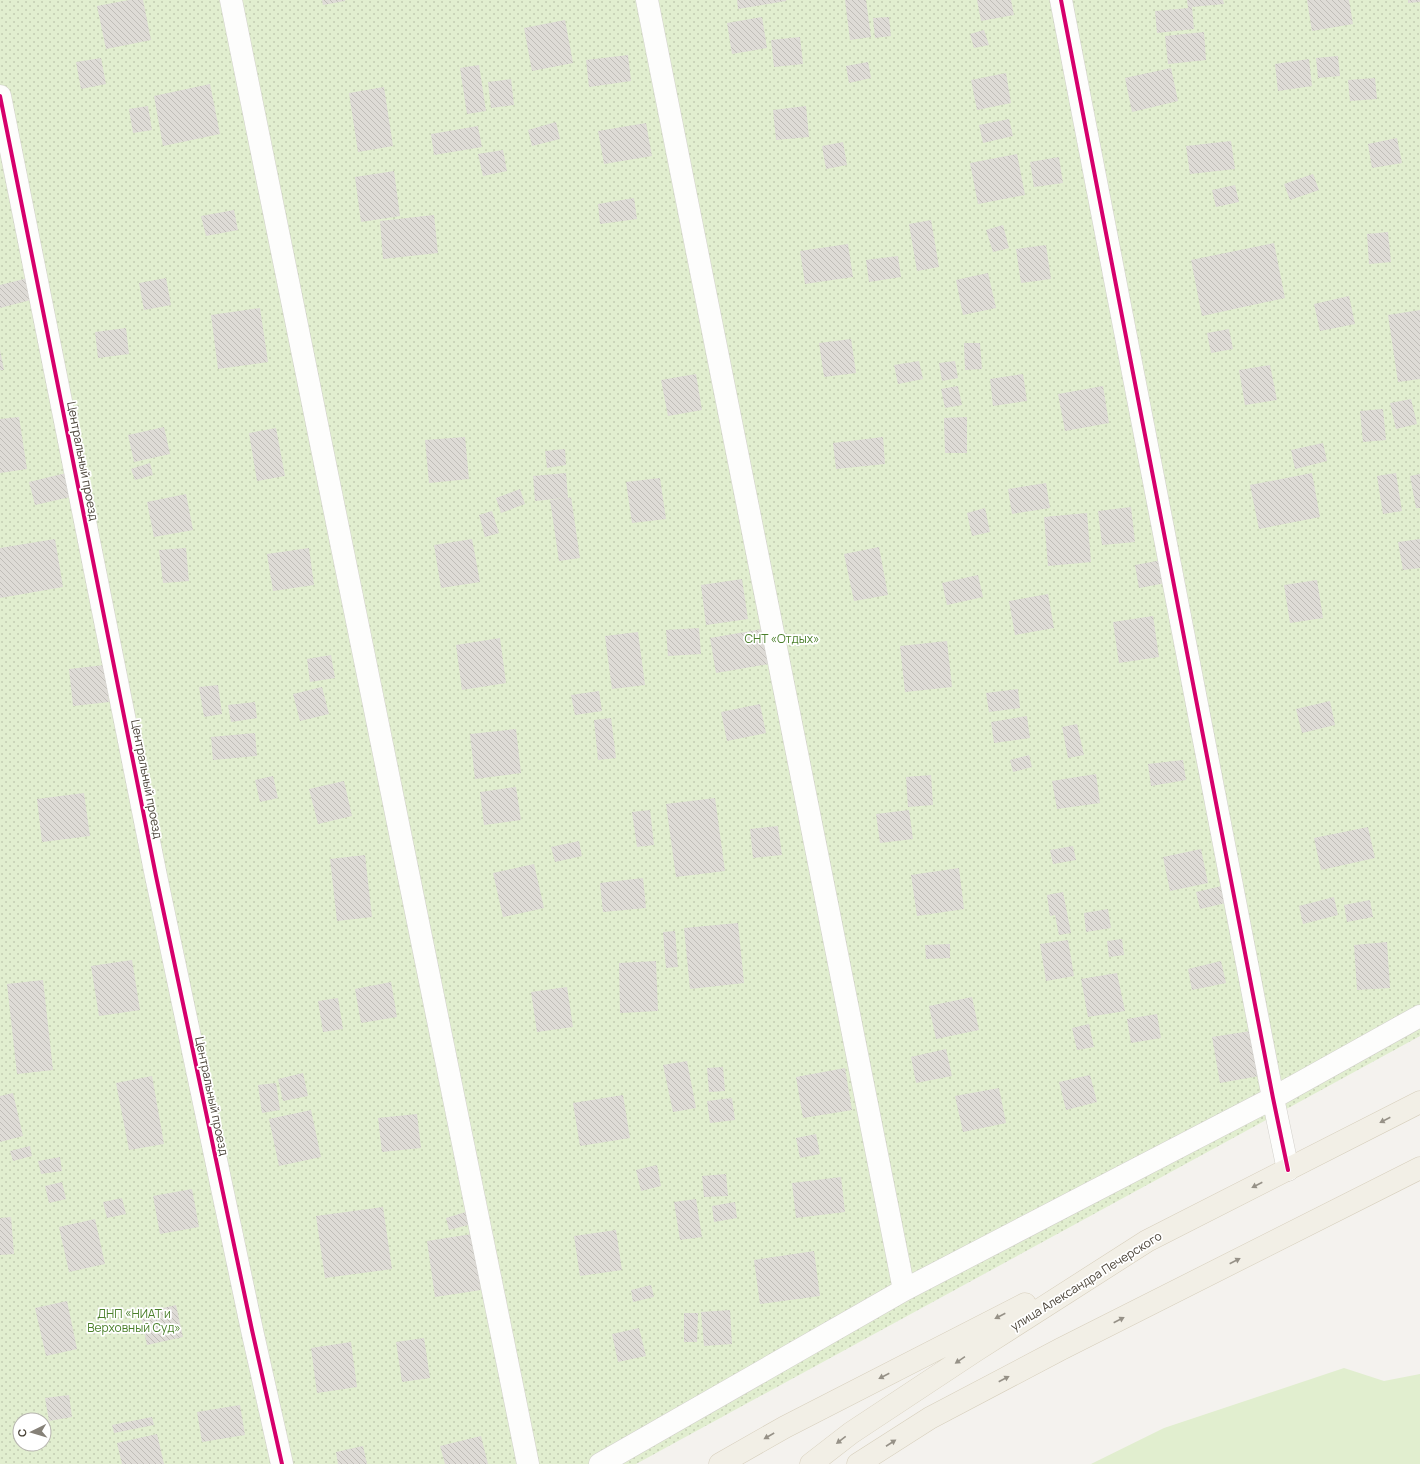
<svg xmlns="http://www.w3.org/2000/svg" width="1420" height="1464" font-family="Manrope,sans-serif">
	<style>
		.grass { fill: #e1eecf }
		.garden { fill: url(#garden-dots); fill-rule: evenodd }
		.building { fill: url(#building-back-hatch) }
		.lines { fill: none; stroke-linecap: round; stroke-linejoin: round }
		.minor-casing { stroke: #d2d0cb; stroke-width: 23 }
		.major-casing { stroke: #d6cebb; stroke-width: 23 }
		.minor { stroke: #fdfdfc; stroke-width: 22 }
		.major { stroke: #f2efe6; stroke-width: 22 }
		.cycleway-casing { stroke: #fff; stroke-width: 6 }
		.cycleway { stroke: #d6006c; stroke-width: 4 }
		.oneway { fill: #969187 }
		.labels { text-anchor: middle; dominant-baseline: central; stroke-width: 3.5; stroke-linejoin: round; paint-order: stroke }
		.street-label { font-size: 12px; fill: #4b4439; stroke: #fff }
		.park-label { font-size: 12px; fill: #4a7f2a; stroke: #fff }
	</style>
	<defs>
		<pattern id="garden-dots" width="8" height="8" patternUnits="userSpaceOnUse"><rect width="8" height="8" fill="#e1eecf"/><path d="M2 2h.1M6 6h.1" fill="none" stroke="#c3cdb2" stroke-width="1.8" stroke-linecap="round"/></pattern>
		<pattern id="building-back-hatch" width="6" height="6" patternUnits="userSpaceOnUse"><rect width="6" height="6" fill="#dedbd6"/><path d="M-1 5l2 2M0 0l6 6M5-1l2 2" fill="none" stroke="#c0bdb8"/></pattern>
	</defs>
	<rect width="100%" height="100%" fill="#f4f2ee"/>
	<path class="grass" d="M1344,1368l40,13 36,-7v90h-329l73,-36z"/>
	<path class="garden" d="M0,0h1420v1036l-784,428h-636zM20,1420h24v24h-24z"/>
	<path class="building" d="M129,0h14l8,40 -45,9 -9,-43z
		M322,0h23v1l-22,4z
		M737,0h49v1l-48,8z
		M845,0h21l5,37 -21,3z
		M977,0h34l3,15 -33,6z
		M1187,0h36l1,4 -32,3 2,22 -37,4 -2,-22 33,-3z
		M1307,0h42l4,24 -41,7z
		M1408,0h12v2l-12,1z
		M762,17l5,31 -35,6 -5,-31z
		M889,17l2,19 -16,2 -2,-20z
		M565,20l8,43 -41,8 -8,-43z
		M984,30l5,15 -15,3 -4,-14z
		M1204,32l2,28 -38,4 -3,-28z
		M800,37l3,27 -29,3 -3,-27z
		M628,55l3,26 -42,6 -3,-27z
		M1338,56l2,20 -22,2 -2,-20z
		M101,58l5,26 -25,5 -5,-27z
		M1309,59l3,27 -34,5 -3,-27z
		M868,62l3,16 -22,5 -3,-17z
		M479,65l7,46 -19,3 -7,-46z
		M1171,68l7,33 -46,11 -7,-34z
		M1006,73l5,30 -34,7 -6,-30z
		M1375,78l2,21 -27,2 -2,-21z
		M511,79l3,26 -23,3 -3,-26z
		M210,84l10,50 -57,12 -9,-50z
		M384,87l9,59 -35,6 -9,-59z
		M148,106l4,24 -19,3 -4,-24z
		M806,106l3,31 -33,3 -3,-30z
		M1009,119l4,17 -30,7 -4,-18z
		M556,122l4,17 -28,7 -4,-16z
		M646,123l6,33 -48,8 -6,-33z
		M478,126l4,21 -48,8 -3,-21z
		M1397,138l5,25 -30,5 -4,-24z
		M1231,141l4,28 -45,5 -4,-28z
		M843,142l4,23 -21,4 -4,-23z
		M503,150l4,21 -24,5 -5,-22z
		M1017,154l8,41 -47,9 -8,-41z
		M1059,157l4,26 -29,4 -4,-25z
		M394,171l6,45 -39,6 -6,-45z
		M1313,174l6,16 -29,10 -6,-16z
		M1235,185l4,17 -23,5 -4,-17z
		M634,198l3,21 -37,5 -2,-20z
		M234,210l4,20 -32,6 -5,-20z
		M434,215l4,38 -55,6 -3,-38z
		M931,220l8,47 -22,4 -8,-47z
		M1003,225l6,23 -16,4 -7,-22z
		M1388,232l3,30 -22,2 -2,-30z
		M1274,243l11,55 -83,18 -11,-56z
		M848,244l5,33 -48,7 -5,-33z
		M1046,245l5,34 -30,4 -5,-34z
		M898,256l3,21 -32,5 -3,-22z
		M988,273l8,35 -33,7 -7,-35z
		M36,276l6,21 -42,11v-23z
		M166,278l5,27 -27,5 -5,-27z
		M1349,296l6,28 -35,7 -6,-27z
		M260,308l8,54 -50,7 -7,-54z
		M1420,310v69l-22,3 -10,-67z
		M126,328l3,26 -31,4 -3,-26z
		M1229,329l4,20 -22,4 -4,-20z
		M851,339l5,34 -32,4 -5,-34z
		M964,343h16l2,26 -17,1z
		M0,350l4,20h-4z
		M919,361l4,18 -25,5 -4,-19z
		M955,361l3,17 -16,3 -3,-18z
		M1270,365l7,35 -32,5 -6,-35z
		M696,374l6,36 -34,6 -7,-36z
		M1023,374l4,27 -34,5 -3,-27z
		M958,386l4,19 -17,3 -4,-19z
		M1103,386l6,37 -44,8 -7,-37z
		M1411,399l6,25 -21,5 -6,-26z
		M1383,409l3,31 -23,2 -3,-31z
		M19,417l8,52 -27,4v-54z
		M967,417v36h-22l-1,-35z
		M164,427l6,27 -36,8 -6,-27z
		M276,428l9,48 -28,5 -8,-48z
		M465,437l4,42 -40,4 -4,-43z
		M883,437l2,27 -49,5 -3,-26z
		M1323,443l4,18 -32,8 -4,-19z
		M565,449l1,16 -19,3 -2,-17z
		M150,463l3,12 -18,5 -4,-11z
		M83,469l5,24 -53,12 -6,-23z
		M566,473l2,25 3,-1 9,61 -21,3 -9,-61 15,-2 -30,3 -2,-25z
		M1312,473l8,44 -61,12 -9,-44z
		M1396,473l6,38 -19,3 -6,-38z
		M1420,474v34h-4l-6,-32z
		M660,478l6,41 -34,4 -6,-41z
		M1046,483l4,25 -38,6 -4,-25z
		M520,489l5,15 -24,9 -5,-15z
		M186,494l7,36 -39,7 -7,-35z
		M1131,507l4,35 -33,3 -4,-34z
		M985,508l5,24 -18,4 -5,-23z
		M492,511l7,22 -14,4 -6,-22z
		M1087,513l4,49 -43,4 -4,-49z
		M55,539l8,48 -63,11v-50z
		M472,539l8,43 -39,6 -7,-43z
		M1420,539v29l-17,2 -5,-28z
		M879,547l9,48 -34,6 -10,-47z
		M186,548l3,33 -26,2 -4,-33z
		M309,548l5,37 -41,6 -6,-37z
		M1162,560l4,23 -27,5 -4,-23z
		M978,575l5,22 -36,8 -5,-22z
		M742,579l6,40 -42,6 -5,-40z
		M1317,580l6,38 -33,5 -6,-38z
		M1048,594l6,34 -39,7 -6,-34z
		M1153,616l6,41 -40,6 -6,-41z
		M699,628l2,26 -33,2 -2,-26z
		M769,628l6,35 -59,10 -6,-35z
		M638,632l7,53 -33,4 -7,-53z
		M500,638l6,45 -44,7 -6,-45z
		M947,641l5,46 -47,5 -5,-46z
		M331,655l4,23 -25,4 -3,-23z
		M105,665l4,37 -36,4 -4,-37z
		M218,685l4,29 -18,3 -5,-30z
		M322,687l7,27 -29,7 -7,-27z
		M1018,689l2,19 -31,4 -3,-19z
		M599,691l3,20 -27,4 -4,-20z
		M1330,701l5,24 -33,8 -6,-24z
		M255,702l2,16 -26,4 -3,-17z
		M760,704l6,29 -39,8 -6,-29z
		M1027,716l3,22 -36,5 -3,-21z
		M611,718l5,40 -18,2 -4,-40z
		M1077,724l7,31 -16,3 -6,-31z
		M516,729l5,44 -46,6 -5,-45z
		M255,733l2,23 -44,4 -2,-23z
		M1029,755l3,12 -19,5 -3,-12z
		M1183,760l3,20 -35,6 -3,-22z
		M1096,774l4,29 -43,6 -5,-28z
		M931,775l2,30 -25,2 -2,-30z
		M273,776l5,22 -18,4 -5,-22z
		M344,781l8,35 -34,8 -9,-35z
		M516,787l5,33 -37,5 -4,-33z
		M84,793l6,43 -48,6 -5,-43z
		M715,798l10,73 -49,6 -10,-73z
		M650,810l4,35 -17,2 -5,-35z
		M909,810l4,29 -33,4 -4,-29z
		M778,826l4,29 -29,3 -3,-29z
		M1368,827l7,31 -54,12 -7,-32z
		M579,841l3,15 -27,6 -4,-15z
		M1073,846l3,14 -23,4 -3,-14z
		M1201,849l7,34 -38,8 -7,-34z
		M365,855l7,62 -35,4 -7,-62z
		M534,864l10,44 -41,9 -10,-44z
		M959,868l5,41 -47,7 -6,-41z
		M643,878l3,30 -43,4 -3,-29z
		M1226,885l4,17 -30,7 -4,-17z
		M1063,892l8,41 -12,2 -4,-20 -5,1 -3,-21z
		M1334,897l4,18 -35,9 -4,-18z
		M1370,900l3,17 -26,5 -3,-17z
		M1108,909l3,19 -25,4 -2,-19z
		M738,923l6,60 -54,6 -6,-61z
		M675,931l3,36 -12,1 -3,-36z
		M1122,939l2,16 -15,2 -2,-16z
		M1068,940l6,36 -28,5 -6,-37z
		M1387,942l3,46 -33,2 -3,-45z
		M950,944v14l-24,1 -1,-14z
		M132,960l8,50 -41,6 -8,-50z
		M656,961l2,50 -38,2 -1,-50z
		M1221,961l5,22 -34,7 -4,-21z
		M1117,973l8,38 -37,6 -7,-38z
		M43,980l10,90 -36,4 -10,-90z
		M391,982l6,35 -36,6 -6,-34z
		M567,987l6,40 -36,5 -6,-40z
		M972,997l7,33 -43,9 -7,-33z
		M338,998l5,31 -20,3 -5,-31z
		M1157,1014l4,24 -30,5 -4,-24z
		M1089,1024l5,23 -17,3 -5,-22z
		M1257,1030l8,45 -45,8 -8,-46z
		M946,1049l6,27 -36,7 -5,-26z
		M687,1061l9,47 -23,4 -10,-47z
		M723,1067l2,24 -16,1 -2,-24z
		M845,1068l7,42 -49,8 -7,-41z
		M303,1073l5,23 -25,5 -5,-22z
		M1090,1075l7,27 -31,8 -7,-28z
		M152,1076l12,68 -35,6 -13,-67z
		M276,1083l4,27 -18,3 -4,-28z
		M999,1088l7,35 -43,9 -8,-36z
		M13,1093l10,43 -23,6v-46z
		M623,1095l7,43 -50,8 -7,-43z
		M732,1098l3,22 -25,3 -3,-22z
		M311,1110l10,47 -42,9 -10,-47z
		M417,1114l4,34 -39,4 -4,-34z
		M816,1134l4,20 -20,4 -4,-20z
		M30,1146l2,10 -19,5 -3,-10z
		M60,1157l2,14 -21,3 -3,-13z
		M657,1165l4,21 -20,5 -5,-21z
		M726,1174l2,22 -24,1 -2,-21z
		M841,1177l4,35 -49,6 -4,-35z
		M62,1182l4,17 -17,4 -4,-17z
		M192,1189l7,38 -39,7 -7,-38z
		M122,1198l4,16 -19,4 -4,-16z
		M696,1199l6,38 -22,3 -6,-38z
		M735,1202l2,16 -23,4 -2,-16z
		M383,1207l9,62 -67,9 -9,-62z
		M469,1211l3,13 -23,6 -3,-12z
		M11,1217l3,37 -14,1v-37z
		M95,1219l10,45 -36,8 -10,-45z
		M616,1230l6,40 -42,6 -6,-40z
		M472,1234l9,56 -46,7 -8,-56z
		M814,1251l6,45 -60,8 -6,-44z
		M651,1285l3,12 -21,5 -2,-12z
		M67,1301l10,48 -31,7 -11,-48z
		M176,1305l7,32 -36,8 -7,-32z
		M730,1310l2,34 -28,2 -3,-34z
		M684,1313h14l-1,29h-13z
		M639,1328l7,28 -28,6 -6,-28z
		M424,1338l6,40 -28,4 -6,-40z
		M351,1342l6,45 -40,6 -6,-45z
		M69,1395l3,22 -23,4 -4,-23z
		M240,1405l5,30 -43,7 -5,-30z
		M152,1417l2,8 -40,8 -2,-8z
		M157,1434l7,30h-42l-5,-21z
		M481,1436l7,28h-43l-5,-18z
		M363,1446l4,18h-29l-2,-12z"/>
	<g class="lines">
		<g class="minor-casing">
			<path id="minor" d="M231,0l297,1464
				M647,0l257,1290
				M1061,0l212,1098 15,72
				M0,96l156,780 96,454 30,134
				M600,1464l304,-174 369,-192 147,-82"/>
		</g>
		<g class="major-casing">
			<path id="major" d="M720,1464l65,-37 240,-123
				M811,1464l40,-31 124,-82 172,-110 273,-139
				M858,1464l72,-46 131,-69 359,-181"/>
		</g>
		<use href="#minor" class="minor"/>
		<use href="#major" class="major"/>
		<g class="cycleway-casing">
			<path id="cycleway" d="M1061,0l212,1098 15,72
				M0,96l156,780 96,454 30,134"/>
		</g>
		<use href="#cycleway" class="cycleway"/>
	</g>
	<defs><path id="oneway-solid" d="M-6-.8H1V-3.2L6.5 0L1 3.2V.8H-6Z"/></defs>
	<g class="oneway">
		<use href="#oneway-solid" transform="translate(1385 1120) rotate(153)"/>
		<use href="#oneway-solid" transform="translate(1257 1185) rotate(153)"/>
		<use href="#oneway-solid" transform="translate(1235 1261) rotate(-27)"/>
		<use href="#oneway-solid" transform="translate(1000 1316) rotate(153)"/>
		<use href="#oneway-solid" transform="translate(1119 1320) rotate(-27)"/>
		<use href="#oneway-solid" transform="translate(960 1360) rotate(146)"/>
		<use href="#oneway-solid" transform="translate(884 1376) rotate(153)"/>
		<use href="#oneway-solid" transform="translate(1004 1379) rotate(-28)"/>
		<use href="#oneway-solid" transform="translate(769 1436) rotate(150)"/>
		<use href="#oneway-solid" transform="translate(841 1440) rotate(142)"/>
		<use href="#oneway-solid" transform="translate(891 1443) rotate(-33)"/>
	</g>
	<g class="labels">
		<g class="street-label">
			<text transform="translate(83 461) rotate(79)">Центральный проезд</text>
			<text transform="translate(147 779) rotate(79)">Центральный проезд</text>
			<text transform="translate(212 1096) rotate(78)">Центральный проезд</text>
			<text transform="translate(1086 1281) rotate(-32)">улица Александра Печерского</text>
		</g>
		<g class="park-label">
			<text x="782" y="638">СНТ «Отдых»</text>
			<text x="134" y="1313">ДНП «НИАТ и<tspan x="134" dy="14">Верховный Суд»</tspan></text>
		</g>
	</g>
	<g transform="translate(32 1432) rotate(265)"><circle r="19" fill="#ffffff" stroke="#b7b4b0"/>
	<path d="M0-3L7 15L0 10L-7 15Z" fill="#868178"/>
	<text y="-6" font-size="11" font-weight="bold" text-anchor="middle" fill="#4b4439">С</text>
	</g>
</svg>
